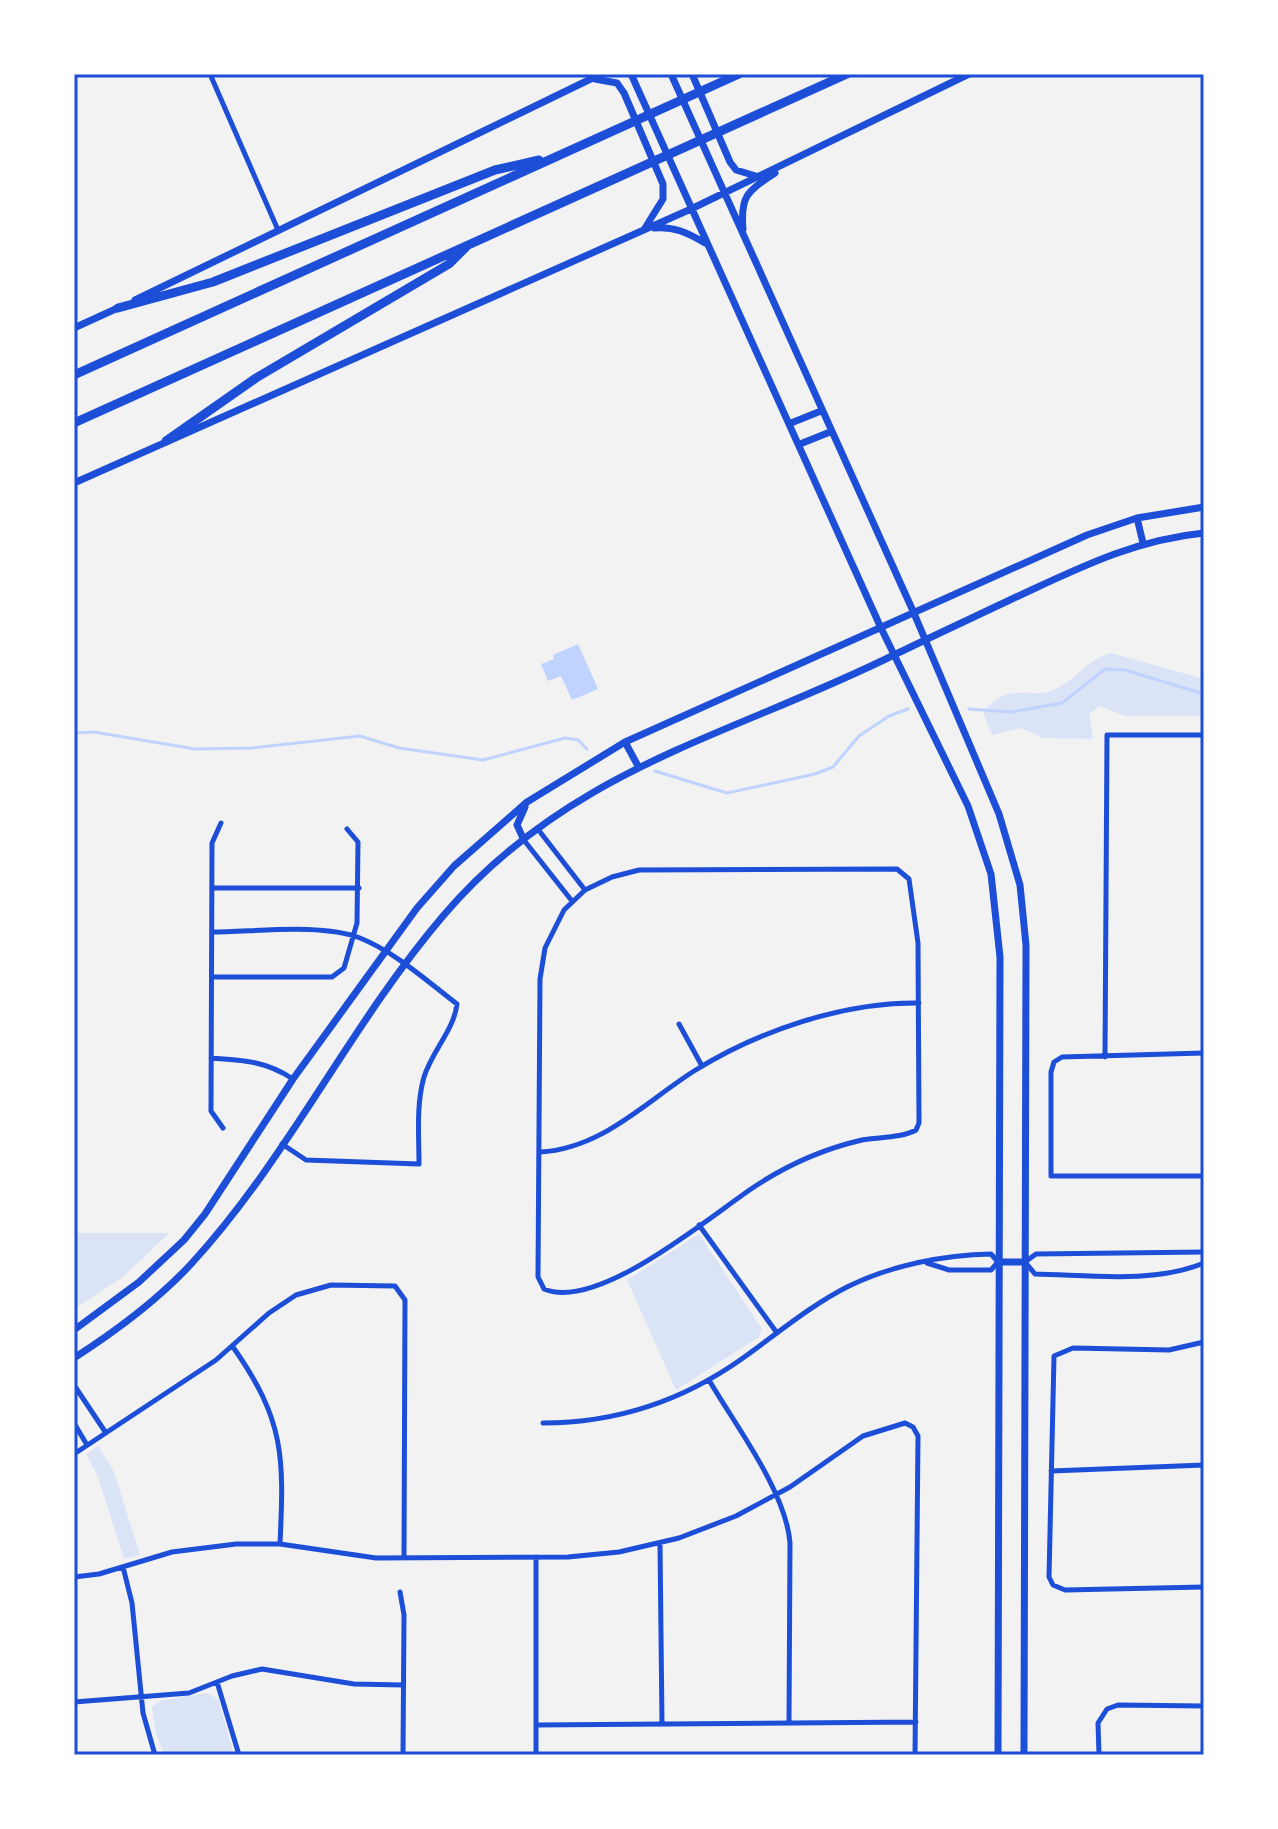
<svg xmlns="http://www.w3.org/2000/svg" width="1278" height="1829" font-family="Lora,serif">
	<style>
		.green { fill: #dbe4f7 }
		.water { fill: #bfd3fe }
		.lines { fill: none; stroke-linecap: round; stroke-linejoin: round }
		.stream { stroke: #bfd3fe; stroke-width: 3 }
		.minor { stroke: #1d4ed8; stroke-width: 5 }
		.secondary { stroke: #1d4ed8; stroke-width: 7 }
		.motorway { stroke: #1d4ed8; stroke-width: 9 }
		.neatline { fill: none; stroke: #1d4ed8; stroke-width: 3 }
	</style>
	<rect width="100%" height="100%" fill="#f2f2f2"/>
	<path class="green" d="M1111,653l93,26v37h-79l-25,-10 -11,8 4,25 -50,-1 -22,-10 -29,7 -9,-22c26,-36 49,-10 75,-25 20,-11 30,-29 53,-35z
		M74,1233h95l-45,43 -50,33z
		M699,1234l63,95 -3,8 -83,53 -49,-110z
		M98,1446l16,26 26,83 -16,4 -26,-82 -12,-23z
		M207,1693l11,6 16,56h-69l-9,-21 -4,-27 7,-6z"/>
	<path class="water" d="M578,644l20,45 -26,11 -11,-24 -13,5 -7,-17 13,-5 -1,-4z"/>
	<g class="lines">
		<path class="stream" d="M969,709l42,3 51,-9 43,-34 20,1 79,24
			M74,733l20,-1 101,17 56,-1 109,-12 39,12 84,12 82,-22 13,2 9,9
			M655,771l72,22 88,-19 18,-7 26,-31 30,-20 19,-7"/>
		<path class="minor" d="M210,74l68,156
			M221,823l-9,20 -1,268 12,17
			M537,828l48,62
			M523,839l49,62
			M897,869l12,10 9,64 1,180 -3,7c-14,8 -38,7 -54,10 -39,9 -75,25 -108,47 -44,29 -156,125 -210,102l-6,-12 2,-298 5,-31 19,-38 21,-20 27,-13 27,-7z
			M212,888h147
			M212,932c42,0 109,-9 148,6 35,14 67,43 97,66 -3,26 -25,47 -33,73 -8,28 -5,58 -5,87l-113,-4 -24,-16
			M212,977h120l12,-9 13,-45 1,-81 -11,-13
			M679,1024l23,42
			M1204,1053l-142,4 -8,5 -3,10v104h153
			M1105,1057l2,-322h97
			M211,1058c32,2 55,3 82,21
			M540,1152c61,-3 104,-49 154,-81 64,-40 149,-69 225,-68
			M699,1225l78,108
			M1204,1252l-168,2 -11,8 10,12c54,1 118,10 169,-11
			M1204,1342l-35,8 -96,-2 -19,8 -5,221 4,8 12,5 139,-3
			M233,1347c52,74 51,110 47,197
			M709,1380c26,45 77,111 81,163l-1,180
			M74,1385l32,48
			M74,1423l13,22
			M543,1423c73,0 141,-23 200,-65 35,-25 68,-53 106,-72 43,-21 95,-31 142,-32l7,8 -7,8h-42l-22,-7
			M74,1454l142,-94 53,-47 27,-18 35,-10 64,1 10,14 -1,258
			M1051,1471l153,-6
			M660,1543l2,181
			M123,1567l9,36 11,110 12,42
			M74,1577l25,-3 73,-22 64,-8h44l96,14 192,-1 51,-5 60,-14 57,-22 54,-29 73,-51 42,-13 8,4 5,9 -3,319
			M400,1592l4,23 -1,140
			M217,1682l22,73
			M74,1702l115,-9 43,-17 30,-7 92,15 49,1
			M536,1725l380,-3
			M536,1755v-198
			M1099,1755l-1,-32 9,-14 11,-4 86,1"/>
		<path class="secondary" d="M631,74l250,554 87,178 23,68 9,83 -2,798
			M671,74l242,537 86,203 21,71 6,60 -2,810
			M692,74l38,88 6,8 23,7
			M595,79l22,4 7,10 39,91v15l-18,29
			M654,228c20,-2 34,5 51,15
			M743,229c-3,-34 5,-38 32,-56
			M135,300l466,-226
			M74,328l46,-21
			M791,423l30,-12
			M800,444l30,-12
			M74,483l617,-274 278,-135
			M1137,518l6,25
			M625,742l13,24
			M523,838l-6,-13 8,-18
			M998,1262h27
			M74,1330l65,-48 45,-42 21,-26 88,-135 124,-171 37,-42 73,-64 98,-60 462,-207 50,-17 67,-11
			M74,1358c42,-27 85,-59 118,-95 97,-106 158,-238 251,-347 127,-149 286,-179 453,-262 39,-19 78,-37 118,-56 63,-29 119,-58 190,-65"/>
		<path class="motorway" d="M118,308l95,-26 282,-112 44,-10
			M74,375l665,-301
			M74,423l773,-349
			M166,441l90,-63 193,-114 17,-17"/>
	</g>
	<rect width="1278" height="1829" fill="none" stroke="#ffffff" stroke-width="152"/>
	<rect x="76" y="76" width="1126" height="1677" class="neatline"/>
</svg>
